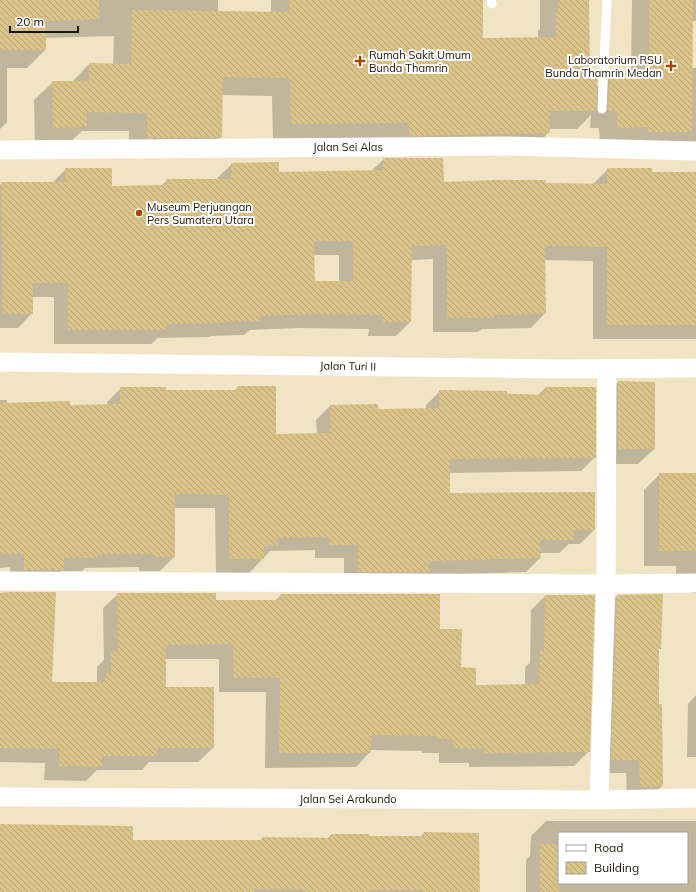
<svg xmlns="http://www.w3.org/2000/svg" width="696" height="892" font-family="Mulish,sans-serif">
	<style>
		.shadow { fill: #0003; fill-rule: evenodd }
		.building { fill: url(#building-back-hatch); fill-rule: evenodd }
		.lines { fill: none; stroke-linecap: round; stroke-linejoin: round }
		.lane { stroke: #fff; stroke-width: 9 }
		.street { stroke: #fff; stroke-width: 19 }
		.poi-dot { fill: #a74600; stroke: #fff; stroke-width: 1.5 }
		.labels { text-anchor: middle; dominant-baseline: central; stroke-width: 4; stroke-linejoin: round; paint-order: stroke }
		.poi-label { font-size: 11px; fill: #1a160a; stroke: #fff; text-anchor: start }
		.street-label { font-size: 11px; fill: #1a160a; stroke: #fff }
	</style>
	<defs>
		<pattern id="building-back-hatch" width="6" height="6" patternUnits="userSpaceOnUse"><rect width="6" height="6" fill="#dac389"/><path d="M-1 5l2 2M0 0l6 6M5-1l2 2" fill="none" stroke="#baa775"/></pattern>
	</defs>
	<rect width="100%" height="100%" fill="#f0e4c5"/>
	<path class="shadow" d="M0,0h218v12l53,1v-13h211v39l56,-1v-7l2,-2v-29h49v74l7,14 14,-14h21l1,-74h64v21h-4v47h4v78l-96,-1 -1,-17h-9l1,-13 -14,14h-28v3l-18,19 -258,-9 -1,-46 -51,-1v42l-18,18 -74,1v-25h-47l-15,14 -32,1 -1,-46 19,-18h19l17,-18 24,1 1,-29 -69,2v12l-18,18h-20v54l-7,7z
		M384,159l59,24 150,1 15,-15 43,4h45v166h-103v-78l-49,-1 1,53 -14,15 -49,1 -4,3h-45v-73l-22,1 -1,62 -14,14h-28l1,-7 -69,-1 -50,2 -6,5 -33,1 -2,1 -51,1 -7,6h-97v-47h-22v16l-14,15h-18v-143l2,-2h50l14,-14 45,18 50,-1 6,-6h50v-2l15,-14 46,9 93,-2zM313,255h26v27h-25z
		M618,382l36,67 -16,15h-35v-66z
		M238,387l37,48 42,-1 -1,-14 14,-14 47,4 49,-1v-4l14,-14 98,4 7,-7h50v69l-14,14 -132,2v21l145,36 -14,14h-11l-10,9h-19v5l-14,14 -101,3 -81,10v-27h-29v-8l-45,1 -21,22h-33l-1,-65h-41v49l-14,14h-21v-4l-54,1 -3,3h-20l-13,13h-38l-1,-17 -10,1v-168h7v3l62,3 38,-1v-3l14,-14 44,3h69z
		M660,474h36v119h-6l-4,-5 -10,-1v-21h-32v-76z
		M0,593l51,90h46v-16l7,-7 -1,-52 15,-14 97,7h60l6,-6 158,35 21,38 15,18 50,-1v-18l5,-4 1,-53 14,-14 44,155 -15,15 -105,1v-4h-30v-10h-17v-2l-52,-1v2l-14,15 -91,1 1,-76h-47v-33h-54v29l48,60 -15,14h-49l-7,8h-45l-11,11 -42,-1 1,-17 -45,-1z
		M617,596l43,52 -2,2v55l4,81 -13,13 -22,1 -1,-27h-28l6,-164z
		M696,695v62h-9l1,-53z
		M546,821h150v71h-170v-32l4,-4 1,-20zM559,833h128v50h-128z
		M0,825l132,16h127l4,-3 64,1 4,-4 37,2h52l4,-4 55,59h-479z"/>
	<path class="building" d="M0,0h99v19l-53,2v29h-46z
		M289,0h194v38l73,-1v-25h2v-12h31l1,73h8l-2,38h-46v22l-141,3v-13l-118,1 -1,-46 -67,-1 -1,60 -75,1v-25l-60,-1v15l-34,1 -1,-47h37v-18l42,1 1,-54 157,2z
		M649,0h44l-1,132h-44v-5l-31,1v-17h-9l2,-38 39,-1z
		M383,158h60l1,24 51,-2h51l-1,3 62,1v-16h45v4h44v153h-89v-78l-62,-1 1,68 -52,1v3h-47v-73l-35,1 -1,76h-28v-7l-68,-1 -55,2v5l-35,1v1l-58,1v6h-99v-47h-35v31h-30l-2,-132h64v-14h47v18l55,-1v-6h64v-16l48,-1v10l104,-2zM314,241h39v40h-38z
		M618,381l37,1v67h-37z
		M238,386h38v48l54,-1v-28l48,-1v5l61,-1v-18l68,1v3l38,1v-8h51v71l-146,1v34l145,-1v38h-21v10h-34l1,18 -112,3v11h-71v-27h-29v-8l-52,1 1,7 -14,1v13h-35v-64l-54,-1v63h-22v-3h-56v4h-33v12h-40v-16h-24v-151l70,-2v4l50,-1v-17h46v3h71z
		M659,473h37v78h-37z
		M8,592h48l-4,90h53l1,-9h5v-22h7l-1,-58h99v7h65v-6h159v35h22l-1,38 15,1v17l63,-1 1,-33h4l1,-56h50l-5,157 -106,1v-4l-31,-1v-9h-17l1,-3 -65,-1 -1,18h-92l1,-75h-47v-34l-67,1v42h48v61h-56l-1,8h-55v11l-43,-1v-17l-59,-1v-155z
		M663,594l-2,55h-2v55h3l1,82 -23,1 -1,-27h-28l6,-165z
		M0,824l133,2v14h129v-3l69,1v-4h38v2h55v-4l55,1 1,59h-56v-2h-55v2h-63v-2l-52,-1v3h-254z
		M540,844h19v48h-19z"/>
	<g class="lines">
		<path class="lane" d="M491,0l1,4
			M602,109l5,-109"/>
		<path class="street" d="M0,150l506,-4 190,5
			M0,362l561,7 135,-1
			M0,581l606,3 90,-1
			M0,797l599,3 97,-2
			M599,800l7,-216 1,-216"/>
	</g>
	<g class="poi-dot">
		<path d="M358 55h4v4h4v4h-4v4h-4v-4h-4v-4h4z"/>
		<path d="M669 60h4v4h4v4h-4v4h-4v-4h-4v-4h4z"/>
		<circle cx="139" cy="213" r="4"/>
	</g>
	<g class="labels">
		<g class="poi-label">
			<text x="369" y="55">Rumah Sakit Umum<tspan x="369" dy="13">Bunda Thamrin</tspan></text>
			<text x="662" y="60" text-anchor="end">Laboratorium RSU<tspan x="662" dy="13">Bunda Thamrin Medan</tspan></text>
			<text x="147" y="207">Museum Perjuangan<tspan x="147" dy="13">Pers Sumatera Utara</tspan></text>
		</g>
		<g class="street-label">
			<text x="348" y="147">Jalan Sei Alas</text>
			<text transform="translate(348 366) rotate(1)">Jalan Turi II</text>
			<text x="348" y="799">Jalan Sei Arakundo</text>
		</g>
	</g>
	<rect x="558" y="832" width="130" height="52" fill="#ffffff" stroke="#a3a29d"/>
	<rect x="566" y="845" width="20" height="6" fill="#ffffff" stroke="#a3a29d"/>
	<text x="594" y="852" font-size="12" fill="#1a160a">Road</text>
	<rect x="566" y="862" width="20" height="12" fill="url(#building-back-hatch)" stroke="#a3a29d"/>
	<text x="594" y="872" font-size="12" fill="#1a160a">Building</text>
	<path d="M10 26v6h68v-6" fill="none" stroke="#1a160a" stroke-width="2"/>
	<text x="16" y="26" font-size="12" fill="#1a160a" stroke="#ffffff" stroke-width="3" paint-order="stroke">20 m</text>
</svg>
